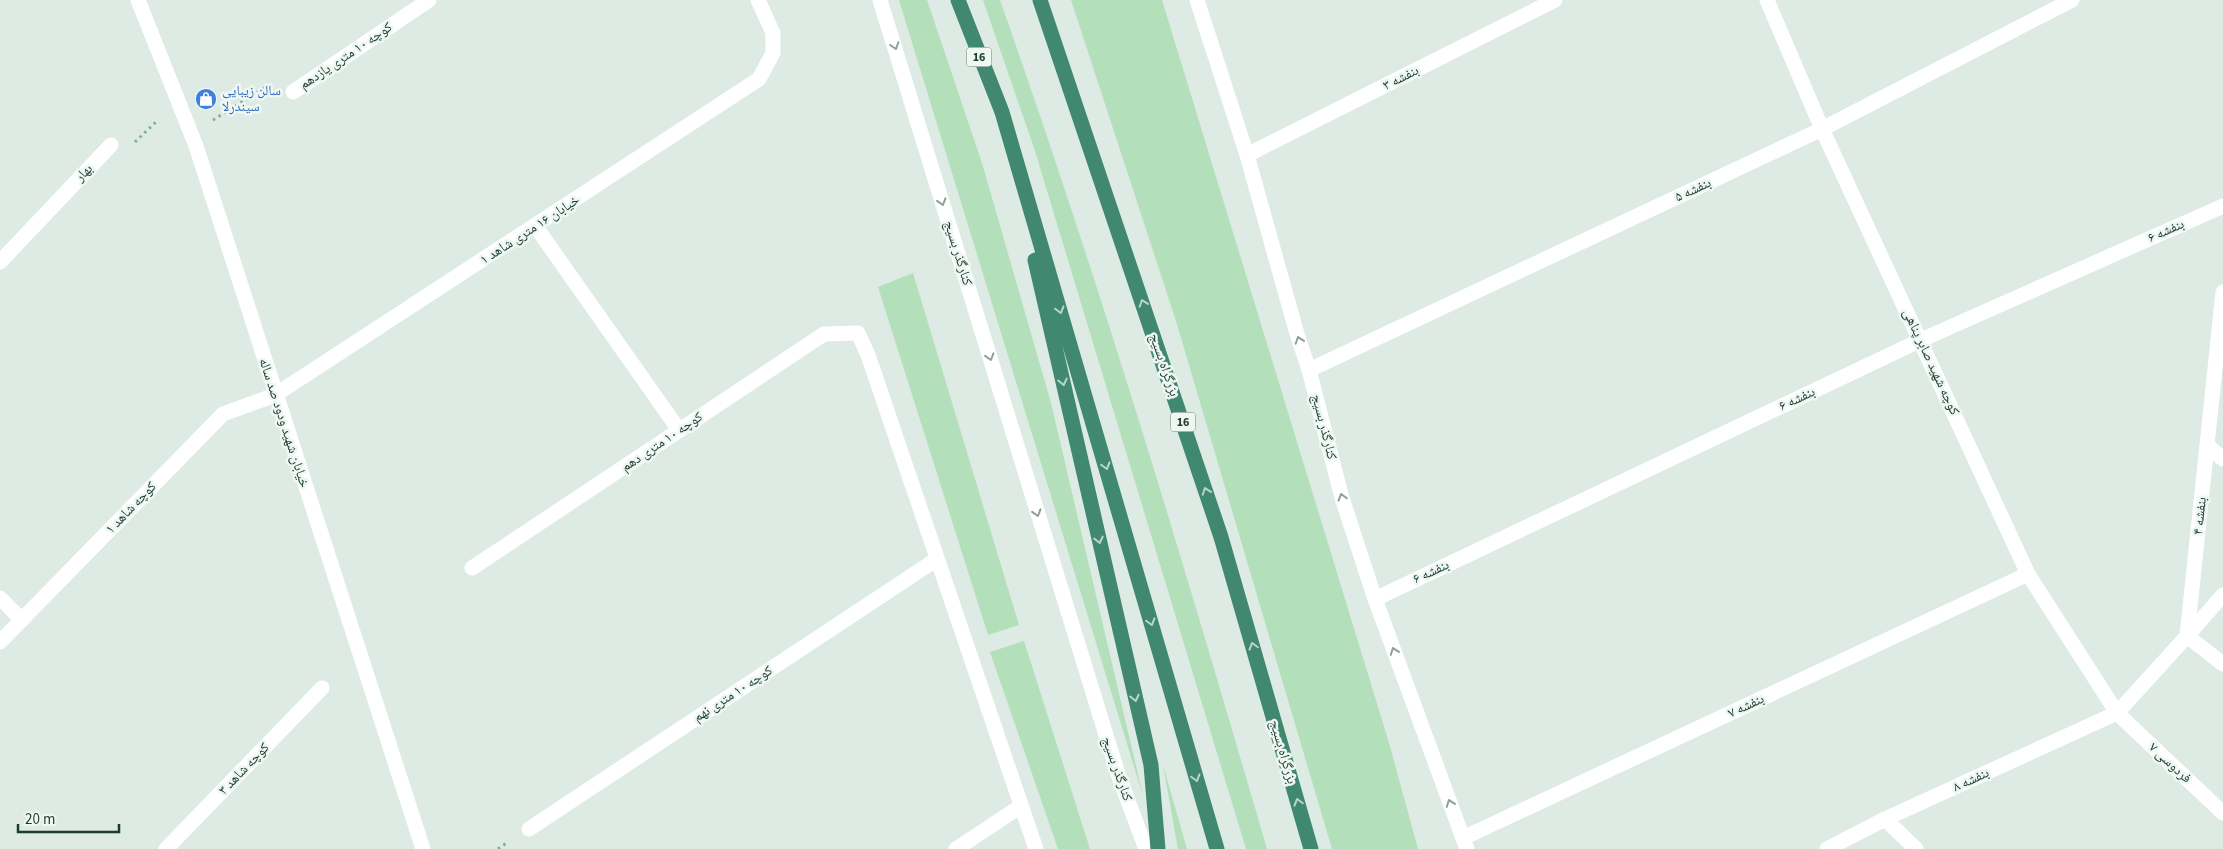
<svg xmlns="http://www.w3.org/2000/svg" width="2223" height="849" font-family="'Source Sans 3','Noto Naskh Arabic',sans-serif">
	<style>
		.green { fill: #b3dfbb }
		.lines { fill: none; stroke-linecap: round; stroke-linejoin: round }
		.path { stroke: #7ab29b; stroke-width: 3; stroke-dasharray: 2.5 4; stroke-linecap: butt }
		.minor { stroke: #fff; stroke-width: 15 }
		.tertiary { stroke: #fff; stroke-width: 15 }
		.secondary { stroke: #fff; stroke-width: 15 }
		.trunk { stroke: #418871; stroke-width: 15 }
		.oneway { stroke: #8e9e98 }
		.oneway2 { stroke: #bad6cb }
		.labels { text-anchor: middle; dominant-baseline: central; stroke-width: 5; stroke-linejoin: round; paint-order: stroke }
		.shield { fill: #eef7f2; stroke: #5c746b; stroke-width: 1 }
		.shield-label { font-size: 12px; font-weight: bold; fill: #1d3c31 }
		.street-label { font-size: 14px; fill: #1d3c31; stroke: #eef7f2 }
		.shop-label { font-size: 14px; fill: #366cbe; stroke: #eef7f2; text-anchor: start }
	</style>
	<rect width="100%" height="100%" fill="#ddebe4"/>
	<path class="green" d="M899,0h28l55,163 69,240 92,393z
		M983,0h17c99,280 184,564 267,849h-21l-211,-698z
		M1071,0h91l227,743 29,106h-86l-156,-528z
		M913,273l106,352 -31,10 -110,-348z
		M1024,641l66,208h-32l-68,-197z
		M1163,765l24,84h-9z"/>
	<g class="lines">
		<path class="path" d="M213,120l56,-35
			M135,142l23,-22
			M498,849l10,-7"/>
		<path class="minor" d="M1767,0l55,129 206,445 89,139 106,100
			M293,92l136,-92
			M1247,155l308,-155
			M536,227l143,203
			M0,262l111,-117
			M1309,370l513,-241 250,-129
			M2207,445l16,14
			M472,568l352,-234 34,-1 10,22 168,494
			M2223,595l-36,41 36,28
			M0,598l22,22
			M1375,599l546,-259 302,-134
			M0,642l223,-228 52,-19 484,-316 14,-26v-20l-15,-33
			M1885,819l31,30
			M529,829l408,-270
			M1463,838l565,-264
			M166,849l156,-161
			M956,849l65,-43
			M1827,849l58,-30 232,-106 70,-77 36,-344"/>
		<path class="tertiary" d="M138,0l58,146 227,703"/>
		<path class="secondary" d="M880,0l238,774 28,75
			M1197,0l50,155 50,179 12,36 33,128 33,101 92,250"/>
		<path class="trunk" d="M958,0l44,112 215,737
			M1040,0l181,537 90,312
			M1035,260l116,505 7,84"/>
	</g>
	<defs><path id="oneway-chevron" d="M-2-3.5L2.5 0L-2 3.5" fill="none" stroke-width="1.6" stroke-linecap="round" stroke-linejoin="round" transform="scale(1.25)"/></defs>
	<g class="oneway">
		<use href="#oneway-chevron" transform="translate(895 46) rotate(72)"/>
		<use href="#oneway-chevron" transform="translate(942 202) rotate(73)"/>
		<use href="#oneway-chevron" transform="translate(1299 340) rotate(-109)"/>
		<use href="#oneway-chevron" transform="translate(990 357) rotate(73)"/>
		<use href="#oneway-chevron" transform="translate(1342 497) rotate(-106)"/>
		<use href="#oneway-chevron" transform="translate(1037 513) rotate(73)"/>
		<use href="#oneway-chevron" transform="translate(1394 651) rotate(-110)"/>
		<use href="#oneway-chevron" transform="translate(1450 803) rotate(-110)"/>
	</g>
	<g class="oneway2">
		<use href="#oneway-chevron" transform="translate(1143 303) rotate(-109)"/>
		<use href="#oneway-chevron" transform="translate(1060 310) rotate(74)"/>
		<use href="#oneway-chevron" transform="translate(1063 382) rotate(77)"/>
		<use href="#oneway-chevron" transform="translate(1106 466) rotate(74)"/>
		<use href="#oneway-chevron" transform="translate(1206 491) rotate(-109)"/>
		<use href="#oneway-chevron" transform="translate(1099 540) rotate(77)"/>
		<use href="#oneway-chevron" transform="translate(1151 622) rotate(74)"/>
		<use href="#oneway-chevron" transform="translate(1253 646) rotate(-106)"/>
		<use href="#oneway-chevron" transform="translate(1135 698) rotate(77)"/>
		<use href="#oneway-chevron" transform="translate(1196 778) rotate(74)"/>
		<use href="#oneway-chevron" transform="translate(1298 802) rotate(-106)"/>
	</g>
	<defs>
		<g id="shop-disc" transform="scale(1.125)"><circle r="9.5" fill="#3f7fe0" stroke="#eef7f2"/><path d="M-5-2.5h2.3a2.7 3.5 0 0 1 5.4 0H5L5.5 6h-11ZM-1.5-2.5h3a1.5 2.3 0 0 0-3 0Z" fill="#fff"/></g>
	</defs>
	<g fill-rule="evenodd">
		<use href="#shop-disc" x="206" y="99"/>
	</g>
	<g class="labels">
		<g class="shield">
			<rect x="966.5" y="47.5" width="25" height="19" rx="4"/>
			<rect x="1170.5" y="412.5" width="25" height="19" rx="4"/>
		</g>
		<g class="shield-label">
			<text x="979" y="57">16</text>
			<text x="1183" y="422">16</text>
		</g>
		<g class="street-label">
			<text transform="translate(346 56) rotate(-34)">کوچه ۱۰ متری یازدهم</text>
			<text transform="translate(1401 78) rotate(-27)">بنفشه ۳</text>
			<text transform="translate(84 173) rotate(-46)">بهار</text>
			<text transform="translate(1693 190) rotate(-25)">بنفشه ۵</text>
			<text transform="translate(530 230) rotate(-33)">خیابان ۱۶ متری شاهد ۱</text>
			<text transform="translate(2166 231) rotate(-24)">بنفشه ۶</text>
			<text transform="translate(958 253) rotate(73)">کنارگذر بسیج</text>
			<text transform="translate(1931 362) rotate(65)">کوچه شهید صابر پناهی</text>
			<text transform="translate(1164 365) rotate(71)">بزرگراه بسیج</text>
			<text transform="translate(1797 399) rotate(-25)">بنفشه ۶</text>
			<text transform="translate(284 423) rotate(72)">خیابان شهید ودود صد ساله</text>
			<text transform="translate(1324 427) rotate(76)">کنارگذر بسیج</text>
			<text transform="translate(662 442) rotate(-34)">کوچه ۱۰ متری دهم</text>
			<text transform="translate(131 508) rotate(-46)">کوچه شاهد ۱</text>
			<text transform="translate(2200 516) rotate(-84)">بنفشه ۴</text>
			<text transform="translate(1431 572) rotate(-25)">بنفشه ۶</text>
			<text transform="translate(733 694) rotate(-33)">کوچه ۱۰ متری نهم</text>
			<text transform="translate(1746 706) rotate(-25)">بنفشه ۷</text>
			<text transform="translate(1283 752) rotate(74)">بزرگراه بسیج</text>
			<text transform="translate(2170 763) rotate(43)">فردوسی ۷</text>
			<text transform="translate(244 769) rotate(-46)">کوچه شاهد ۳</text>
			<text transform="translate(1117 769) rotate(71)">کنارگذر بسیج</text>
			<text transform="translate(1971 780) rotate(-25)">بنفشه ۸</text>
		</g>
		<g class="shop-label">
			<text x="222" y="91">سالن زیبایی<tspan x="222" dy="16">سیندرلا</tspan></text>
		</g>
	</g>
	<path d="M18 824v8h101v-8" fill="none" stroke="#1d3c31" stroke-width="2.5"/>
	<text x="25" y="824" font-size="15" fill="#1d3c31" stroke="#eef7f2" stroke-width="4" paint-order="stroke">20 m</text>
</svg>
